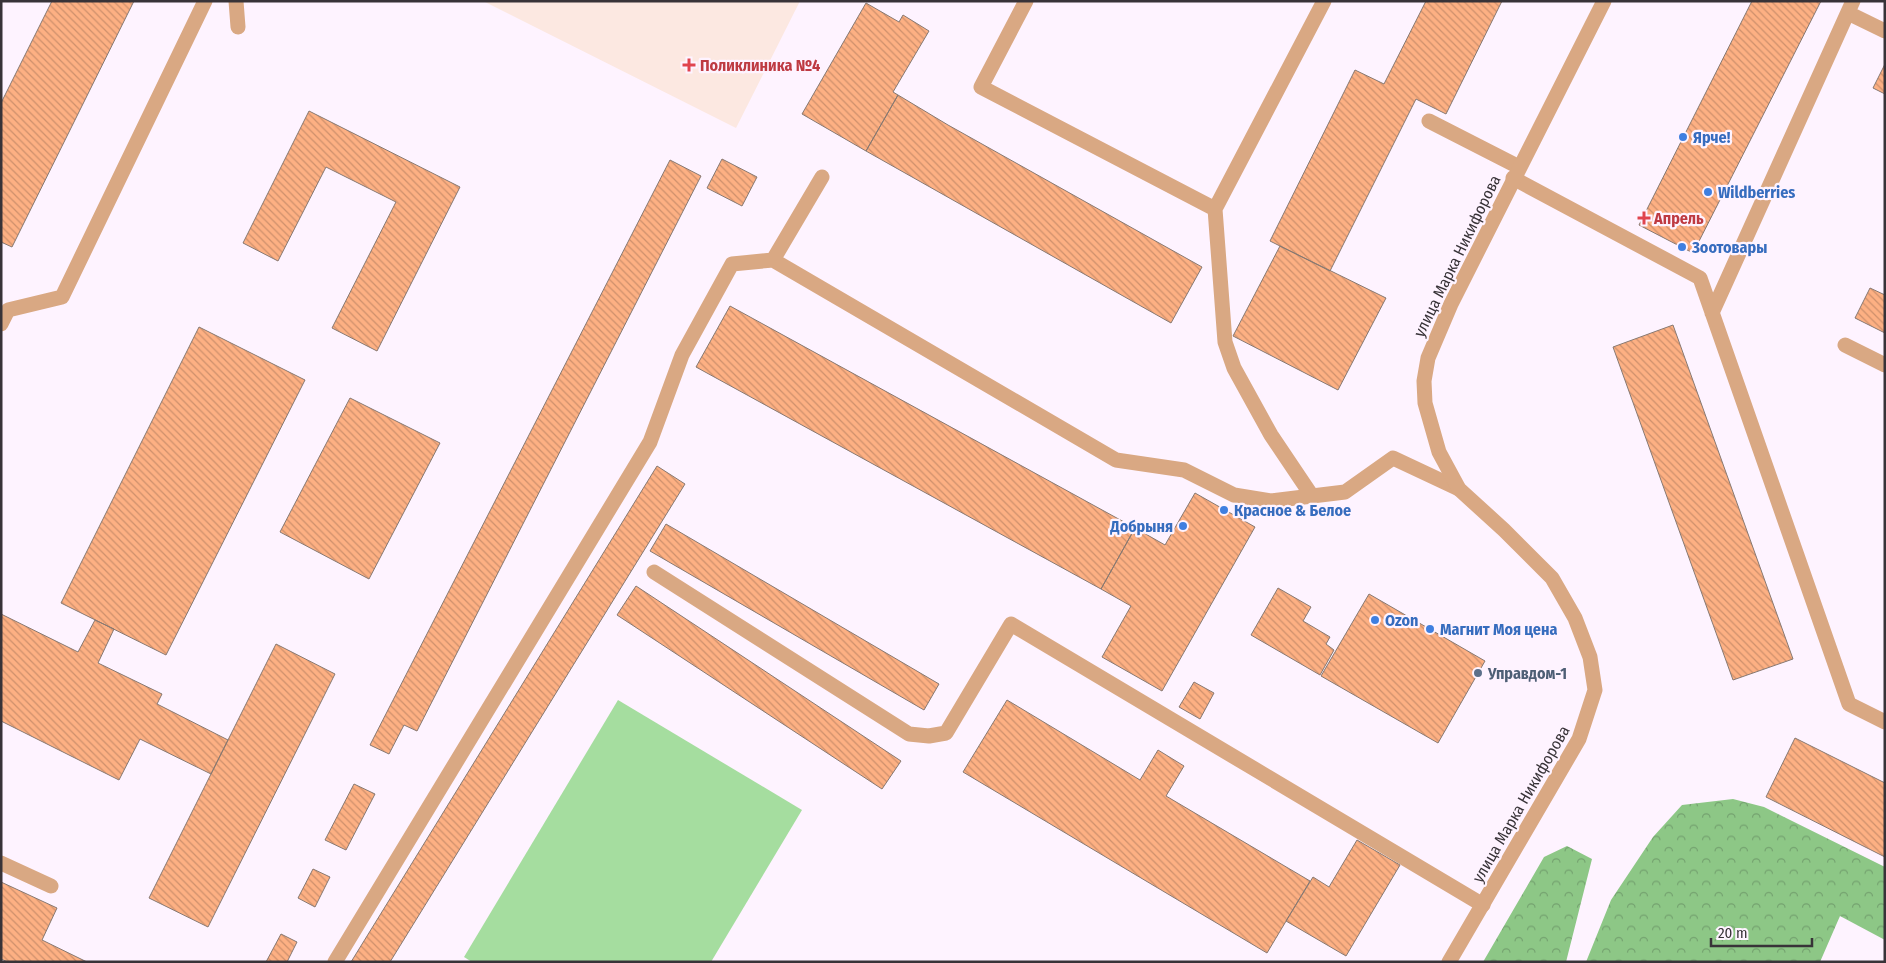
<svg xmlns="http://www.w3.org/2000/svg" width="1886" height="963" font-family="'Fira Sans Condensed',sans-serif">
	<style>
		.medical { fill: #fce8e1 }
		.forest { fill: url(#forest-crowns) }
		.pitch { fill: #a5dd9f }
		.building { fill: url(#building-back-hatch); stroke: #877972 }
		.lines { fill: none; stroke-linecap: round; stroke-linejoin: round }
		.lane { stroke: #d9a883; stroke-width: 15 }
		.street { stroke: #d9a883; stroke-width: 15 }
		.health-dot { fill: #e0444e; stroke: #fef3ff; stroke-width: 2 }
		.shop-dot { fill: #3f7fe0; stroke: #fef3ff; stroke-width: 2 }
		.service-dot { fill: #5c6f8a; stroke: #fef3ff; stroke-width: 2 }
		.labels { text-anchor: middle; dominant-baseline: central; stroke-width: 4.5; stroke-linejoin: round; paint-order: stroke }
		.health-label { font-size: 16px; font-weight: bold; fill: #be3a42; stroke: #fef3ff; text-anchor: start }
		.shop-label { font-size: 16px; font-weight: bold; fill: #366cbe; stroke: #fef3ff; text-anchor: start }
		.street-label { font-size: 16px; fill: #383338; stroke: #fef3ff }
		.service-label { font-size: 16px; font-weight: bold; fill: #4e5e75; stroke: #fef3ff; text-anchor: start }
	</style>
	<defs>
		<pattern id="forest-crowns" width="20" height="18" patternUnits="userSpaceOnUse" patternTransform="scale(1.25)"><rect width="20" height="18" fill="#8dc786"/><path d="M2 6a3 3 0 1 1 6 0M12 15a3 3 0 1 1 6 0" fill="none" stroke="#74a26f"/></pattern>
		<pattern id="building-back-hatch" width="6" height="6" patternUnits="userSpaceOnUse" patternTransform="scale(1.25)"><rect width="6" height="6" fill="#fdb083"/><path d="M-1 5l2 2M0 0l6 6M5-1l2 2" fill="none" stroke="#ce906c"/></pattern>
	</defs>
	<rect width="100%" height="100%" fill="#fef3ff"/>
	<path class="medical" d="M483,1h317l-64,127z"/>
	<path class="forest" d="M1733,799l31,8 121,60v73l-45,-24 -20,46h-234l25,-62 42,-63 29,-32z
		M1567,846l25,13 -26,103h-83l61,-105z"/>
	<path class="pitch" d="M618,700l184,110 -91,152h-239l-8,-5z"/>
	<path class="building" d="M52,1h82l-122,246 -11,-5v-139z
		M1426,1h76l-56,113 -30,-15 -86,172 -60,-30 85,-171 29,14z
		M1752,1h69l-128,252 -54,-28z
		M866,3l33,19 4,-7 26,16 -36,61 5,3 -32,56 -64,-37z
		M1885,64v30l-12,-6z
		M898,95l50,30 254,142 -31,56 -305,-172z
		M309,111l151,76 -83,164 -45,-23 64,-126 -70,-35 -48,94 -35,-18z
		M722,159l35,18 -15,29 -35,-18z
		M670,160l31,16 -284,555 -13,-6 -15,29 -19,-9z
		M1280,246l106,52 -48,92 -105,-54z
		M1870,288l15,7v38l-30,-15z
		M730,306l405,222 -34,61 -405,-222z
		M1673,325l120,334 -60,21 -120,-333z
		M199,327l106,53 -139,275 -105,-52z
		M350,398l90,45 -71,136 -89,-47z
		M657,466l28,18 -295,478h-39z
		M1195,493l60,34 -93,164 -60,-34 29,-51 -30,-17 34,-61 30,17z
		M666,524l273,160 -15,26 -274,-159z
		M636,586l265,175 -19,28 -265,-174z
		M1278,588l33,19 -8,14 27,16 -4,7 8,6 -14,25 -69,-40z
		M1369,594l116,67 -47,82 -117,-67z
		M1,614l77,38 17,-32 19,9 -16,34 64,31 -5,10 71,36 -17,34 -71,-35 -21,41 -118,-59z
		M276,644l59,30 -127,253 -59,-29z
		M1194,682l20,11 -14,26 -21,-12z
		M1007,700l133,80 18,-30 26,16 -18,30 144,85 -43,72 -304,-181z
		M1795,738l90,45v74l-119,-60z
		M354,784l21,10 -29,56 -21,-10z
		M1357,840l43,25 -54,91 -60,-35 27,-44 16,10z
		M313,869l17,8 -15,30 -17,-9z
		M1,882l56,26 -15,32 45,22h-79l-7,-3z
		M281,934l16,8 -10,20h-21z"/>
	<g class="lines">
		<path class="lane" d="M236,1l2,26
			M1026,1l-45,86 234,122 109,-208
			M1848,13l37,18
			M1429,121l90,46
			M822,177l-49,83 343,200 68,10 50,25 37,6 74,-9 48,-34 66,31
			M1513,178l187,100 149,426 36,18
			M1215,209l10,133 9,26 37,67 41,61
			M1712,313l141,-312
			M1,324l7,-14 54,-13 143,-296
			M1845,345l40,20
			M654,572l255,162 20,2 17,-3 65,-109 472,281
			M1,863l50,23
			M335,962l315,-520 32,-87 50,-91 41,-4"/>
		<path class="street" d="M1449,962l130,-223 16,-49 -5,-33 -15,-39 -23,-40 -48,-48 -45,-41 -20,-37 -14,-49 -1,-22 4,-23 23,-54 153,-303"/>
	</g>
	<g class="health-dot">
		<path d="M686.5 57.5h5v5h5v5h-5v5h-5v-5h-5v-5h5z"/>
		<path d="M1641.5 210.5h5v5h5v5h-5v5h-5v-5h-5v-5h5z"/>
	</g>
	<g class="shop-dot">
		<circle cx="1683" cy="137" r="5"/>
		<circle cx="1708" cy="192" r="5"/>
		<circle cx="1682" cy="247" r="5"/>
		<circle cx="1224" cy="510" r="5"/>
		<circle cx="1183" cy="526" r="5"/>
		<circle cx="1375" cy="620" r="5"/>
		<circle cx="1430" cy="629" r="5"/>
	</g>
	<circle class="service-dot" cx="1478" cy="673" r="5"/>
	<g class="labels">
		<g class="health-label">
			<text x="700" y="65">Поликлиника №4</text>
			<text x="1654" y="218">Апрель</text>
		</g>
		<g class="shop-label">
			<text x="1693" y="137">Ярче!</text>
			<text x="1718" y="192">Wildberries</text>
			<text x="1692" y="247">Зоотовары</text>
			<text x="1234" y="510">Красное &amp; Белое</text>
			<text x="1173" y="526" text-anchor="end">Добрыня</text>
			<text x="1385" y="620">Ozon</text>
			<text x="1440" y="629">Магнит Моя цена</text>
		</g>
		<g class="street-label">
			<text transform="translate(1457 256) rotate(-64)">улица Марка Никифорова</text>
			<text transform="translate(1521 804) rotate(-60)">улица Марка Никифорова</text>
		</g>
		<g class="service-label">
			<text x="1488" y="673">Управдом-1</text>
		</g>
	</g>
	<rect width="1886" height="963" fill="none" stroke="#383338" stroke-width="5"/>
	<path d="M1711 938v8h101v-8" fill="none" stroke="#383338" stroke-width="2.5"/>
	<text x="1718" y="938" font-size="15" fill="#383338" stroke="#fef3ff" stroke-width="4" paint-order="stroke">20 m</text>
</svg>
